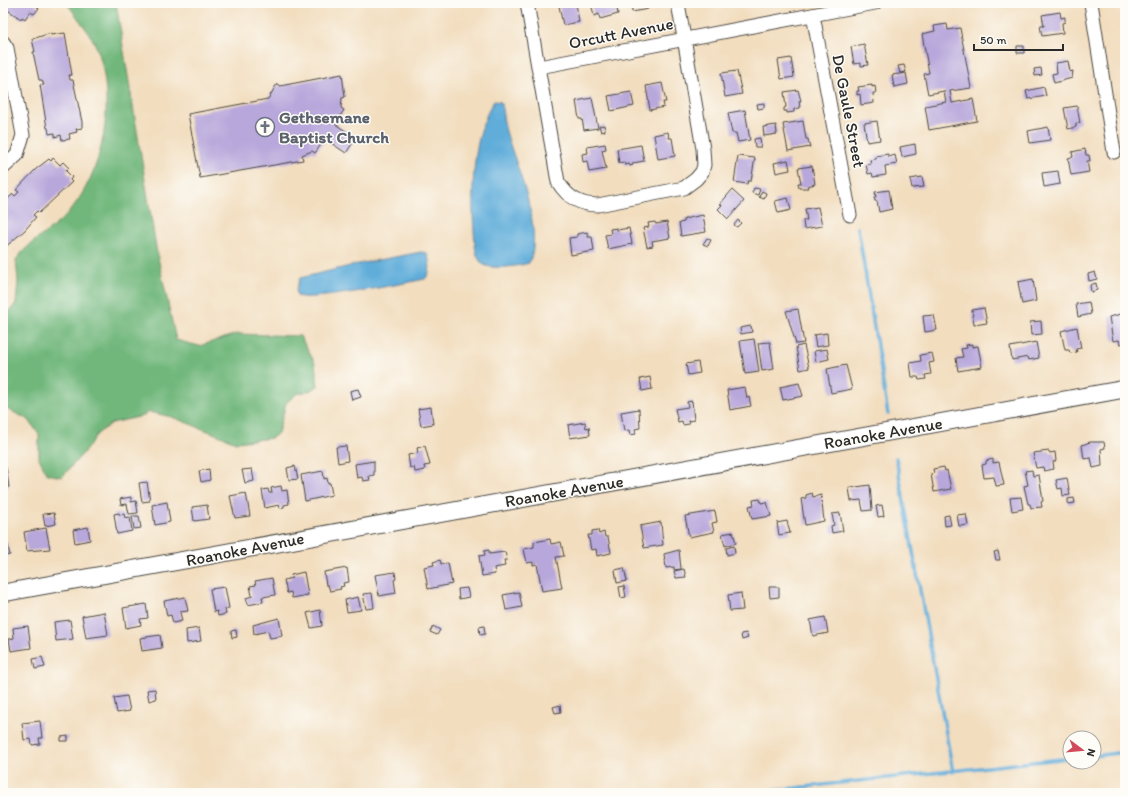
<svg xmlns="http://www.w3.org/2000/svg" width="1128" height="796" font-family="Itim,sans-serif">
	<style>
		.forest { fill: #71b77c; stroke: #4e7154 }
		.water { fill: #61adda; stroke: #466c82 }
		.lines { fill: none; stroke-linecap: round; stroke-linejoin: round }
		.stream { stroke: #61adda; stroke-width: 3.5 }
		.building { fill: #b8a7db }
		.minor-casing { stroke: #494641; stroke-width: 15 }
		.tertiary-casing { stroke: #494641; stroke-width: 19 }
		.minor { stroke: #fff; stroke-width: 13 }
		.tertiary { stroke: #fff; stroke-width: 17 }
		.labels { text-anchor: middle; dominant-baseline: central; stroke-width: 3; stroke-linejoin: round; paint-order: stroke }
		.street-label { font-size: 17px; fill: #2b2b2b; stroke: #fdfcf7 }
		.worship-label { font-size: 17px; font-weight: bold; fill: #5b616d; stroke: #fdfcf7; text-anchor: start }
	</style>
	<rect width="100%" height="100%" fill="#fdfcf7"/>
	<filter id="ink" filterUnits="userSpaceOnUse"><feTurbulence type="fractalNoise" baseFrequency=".025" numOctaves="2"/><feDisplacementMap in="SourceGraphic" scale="8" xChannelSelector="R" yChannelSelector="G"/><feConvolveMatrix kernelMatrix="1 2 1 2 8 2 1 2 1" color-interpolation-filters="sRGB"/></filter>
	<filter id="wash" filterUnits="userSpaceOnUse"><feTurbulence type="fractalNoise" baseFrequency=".012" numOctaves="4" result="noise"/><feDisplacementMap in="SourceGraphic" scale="16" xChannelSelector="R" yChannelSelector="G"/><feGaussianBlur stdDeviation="0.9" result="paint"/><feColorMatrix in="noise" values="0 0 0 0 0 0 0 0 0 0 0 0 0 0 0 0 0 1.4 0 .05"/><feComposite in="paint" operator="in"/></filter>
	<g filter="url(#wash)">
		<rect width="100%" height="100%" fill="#f2ddbe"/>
		<path class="forest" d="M67,3h49l41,250 19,87 23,6 38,-12 63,2 15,27 3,23 -9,5 -13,3 -10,9 -8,30 -6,5 -36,4 -64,-25 -23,-5 -6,4 -31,7 -15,11 -11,16 -24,27 -15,-3 -8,-16v-23l-10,-15 -26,-13v-87l13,-17 2,-22 -2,-21c15,-21 35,-28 51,-46 37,-40 49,-111 31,-163 -6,-17 -21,-33 -31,-48z"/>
		<path class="water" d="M494,101l7,1c2,12 3,25 7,36 10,32 36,93 21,125 -9,3 -37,7 -45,2 -10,-7 -9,-23 -10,-34 -3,-39 -2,-96 20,-130z
			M421,252l6,1c3,9 5,19 -2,26 -20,4 -113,23 -128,17l-1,-7 4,-11 58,-14z"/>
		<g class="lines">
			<path class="stream" d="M858,228l30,186
				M896,458l57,314
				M1094,756l31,-4
				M748,793l322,-35"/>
		</g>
		<g id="blocks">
			<path class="building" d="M3,3h33l-1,2 4,3 -5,6 -4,-2 -5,7 -3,-2 -1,2 -18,-12z
				M562,3h14l3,19 -16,3 -4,-19 3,-1z
				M591,3h25l2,11 -18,5 -1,-5 -5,2z
				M631,3h16l1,6 -16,3z
				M1060,12l1,6 4,-1v5l-3,1 1,10 -21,3 -2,-10h4l-2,-11z
				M947,24l1,6 12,-2 11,60 -21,3 2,12 21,-4 4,22 -48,9 -4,-24 21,-4 -2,-11 -16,3 -4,-20 5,-1 -7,-39 13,-3 -1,-5z
				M51,33v2l14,-2 7,42h-3l1,5h3l9,42v6l-6,1 1,3 -8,2 1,5 -8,1 -1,-5 -6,2v-4l-6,1 -1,-6h-1l-7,-43h4l-2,-5h-3l-6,-28h2l-3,-13z
				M864,44l4,21 -7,1v-3l-7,1 -3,-17z
				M1017,46h7v7h-7z
				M791,58l3,19 -13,2 -3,-19z
				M1068,61l2,11 3,-1 -1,7 -18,5 -2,-9 5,-1 -1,-10z
				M904,65l2,7 -6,1 -2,-7z
				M1041,68l1,7 -7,1 -1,-7z
				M737,71l5,23 -17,3 -4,-24z
				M906,73l2,11 -14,3 -2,-12z
				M342,74l3,23 -3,1 -1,10 3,2 -9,14 21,14 -10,15 -21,-14 -10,14 -3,-2 -10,4 1,5 -103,18 -12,-64 80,-15 9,-15 3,2z
				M662,83l4,19h-3l1,5 -14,3 -4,-24z
				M872,85v2l3,-1 1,7h-3l1,10 -13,2 -1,-11 -3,1v-4h2l-1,-4z
				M1044,87l2,9 -18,3 -2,-8z
				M798,90l3,11h-2l1,7 -6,1v3l-7,1v-2h-3v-3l2,-1 -2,-15z
				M631,92l3,14 -23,5 -3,-15z
				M592,98l6,30 -14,2 -2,-11h-3l-3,-18z
				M764,103v5l-6,1 -1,-5z
				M1077,106l3,17 -4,1v3l-8,2 -4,-21z
				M745,110l5,30 -12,2 -2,-9h-4l-4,-20z
				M803,121l3,18h2l2,8 -22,4 -5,-27z
				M877,121l3,19 -13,2 -3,-19z
				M604,125l1,6 -4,1 -2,-6z
				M776,125l1,9 -13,2 -1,-9z
				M1048,127l2,13 -20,3 -2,-12z
				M668,132l1,6h3l3,18 -17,3 -4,-24z
				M760,138l1,9h-6l-1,-8z
				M605,144l1,5 -4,1 4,19 -17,3 -2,-11 -4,1 -1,-8 6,-1 -1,-6z
				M915,144l1,10 -14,3 -2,-10z
				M641,145l3,16 -11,2v2l-3,1 -1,-2 -4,1 -1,-3 -5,1 -2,-14z
				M1085,149l1,6h3l1,6h-3l2,11 -18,3 -3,-17 5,-1 -1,-5z
				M888,154v3l7,-2 2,9 -12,2 1,9 -13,2 -1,-4 -4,1 -2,-9 5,-1 -1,-4 6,-1v-3z
				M738,156l17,2 -4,23h-3l-1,3 -13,-2z
				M53,158l7,7 3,-3 6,6 -3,3 6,6 -2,3 2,2 -33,31 -2,-2 -4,4 3,2 -11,13 -22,19v-46l10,-9 2,2 4,-4 -3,-2 20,-21 13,-10 2,2z
				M788,160l2,10 -14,3 -2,-10z
				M812,166l3,18 -7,2 1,2h-10l-1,-5h3l-3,-15z
				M1058,171l2,13 -16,3 -2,-14z
				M922,177l2,10 -12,1 -2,-9z
				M754,188l6,1 -2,6 -6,-2z
				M732,190l12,11 -16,18 -10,-10 4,-4 -2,-1z
				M889,190l3,19 -13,3 -2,-11h-2l-1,-4h2l-1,-5z
				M762,191l4,2 -2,6 -5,-2z
				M788,198l3,12 -13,3 -3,-12z
				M818,207l4,19 -18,3 -1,-9h4l-2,-11z
				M703,215l3,17 -25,4 -2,-13 5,-1v-3z
				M738,220l3,3 -4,4 -3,-2z
				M655,222l1,2 11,-2 3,16 -18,3 1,5 -6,1 -4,-19 6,-1 -1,-4z
				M617,228v2l12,-2 3,16 -24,5 -3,-14 6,-1 -1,-5z
				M587,232l1,5h4l2,14 -23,4 -2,-17 8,-1v-3z
				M707,238l4,2 -3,6 -5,-2z
				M1095,272l2,7 -8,2 -1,-7z
				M1033,279l3,22 -14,3 -4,-22z
				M1096,283l1,7 -6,2 -1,-7z
				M1089,302l2,12 -13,3 -2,-13z
				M984,308l3,15 -13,2 -2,-15z
				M798,309l6,34 -8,1 -10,-33z
				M1125,313v30l-5,1 -1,-4 -6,1 -4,-24z
				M934,315l3,15 -12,2 -2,-16z
				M1041,321l1,13 -11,1 -1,-13z
				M751,326l1,6 -11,2 -1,-6z
				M1077,327l4,21 -5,1 1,3 -7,1 -1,-3h-4l-4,-19z
				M827,333l1,12 -12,2 -2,-12z
				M754,339l5,33 -14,2 -5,-33z
				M770,342l4,27 -12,2 -4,-28z
				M1036,342l3,16 -10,2 -1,-3 -16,3 -2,-13z
				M972,344v3l6,-1 4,21 -24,4 -2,-13 7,-1 -2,-8 6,-1 -1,-3z
				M804,345l5,23 -9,2 -4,-23z
				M827,349l2,10 -13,3 -2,-11z
				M932,353l2,9 -5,1 2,11 -6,1 1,4 -7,1 -1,-3h-6l-2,-14 11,-2 -1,-6z
				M698,362l2,11 -12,2 -2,-11z
				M846,365l6,24 -21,4 -4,-24z
				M650,377l2,12 -10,2 -2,-12z
				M799,383l4,13 -20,4 -3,-13z
				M745,387l2,11 2,-1 2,9 -21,4 -3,-20z
				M358,389l3,8 -9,3 -2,-9z
				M692,401l2,19 -6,1 1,3 -6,1 -1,-4 -4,1 -3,-13 13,-2 -1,-5z
				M431,407l2,17 -12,2 -3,-17z
				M639,409l1,19 -5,1 1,5 -6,1 -1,-5 -5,1 -3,-19z
				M585,422l1,6 3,-1 1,8 -20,3 -2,-13z
				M1090,442h14l1,6 -4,1 1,17 -9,2 -2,-10 -7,1 -2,-14z
				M346,446l2,15 -10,2 -2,-16z
				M425,446l5,19 -6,1 1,4 -10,2 -1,-5 -4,1 -2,-13 10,-2 -1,-5z
				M1049,451l1,2 5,-1 1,9 -3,1 1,7 -10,2 -1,-4 -7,1 -3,-15z
				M993,459v4l6,-1 5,23 -8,1 -2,-9 -10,1 -2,-13 4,-1v-3z
				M374,461v14l-5,1 1,4 -7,1 -1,-4 -5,1 -2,-14z
				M295,466l3,13 -9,1 -2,-12z
				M3,467h3l3,20 -6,1z
				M944,467l1,4 2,-1 4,19 -17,3 -3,-18 3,-1 -1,-4z
				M209,469l1,11 -9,2 -2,-11z
				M252,469l2,12 -9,2 -3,-13z
				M1032,470l1,6 6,-1 4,26 -2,1 1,5 -11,1 -1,-4h-2l-4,-18 4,-1 -3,-14z
				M323,471l1,8 3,-1 1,5h2l2,12 -27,6 -4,-26z
				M1067,478l3,17 -7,1 -1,-8 -4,1 -2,-9z
				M147,482l3,19 -8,1 -3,-19z
				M870,485l2,25 -9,1 -2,-11 -10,1 -2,-13z
				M281,486l1,5 5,-1 2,14 -5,1v2l-4,1 -1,-3 -14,3 -3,-18 6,-1 1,4h3l-1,-5z
				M246,493l4,23 -15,2 -5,-22z
				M812,493l1,4 8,-2 3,26 -19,4 -4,-26 5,-1v-3z
				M131,497v5l5,-1 2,12 -9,1 -2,-10 -6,1 -1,-6z
				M1021,497l2,12 -11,2 -2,-13z
				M1074,498l1,5 -7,1v-5z
				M760,499l1,4 6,-1 4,14 -19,3 -3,-13 5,-1 -1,-5z
				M167,502l3,20 -15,3 -3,-20z
				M207,505l2,14 -15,2 -2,-14z
				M882,505l2,11 -6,1 -2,-11z
				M715,511l2,11 -5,1 2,9 -25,5 -4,-21z
				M54,513l2,11 -11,2 -2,-12z
				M119,513l1,2 4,-1 1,4 5,-1 2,14 -15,3 -3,-20z
				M840,513l3,18 -11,2 -1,-7 3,-1 -2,-11z
				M966,514l2,11 -9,1 -2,-11z
				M949,515l2,10 -6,1 -1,-10z
				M132,516h7l2,12 -7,1z
				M787,521l3,12 -11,2 -2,-12z
				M661,522l2,23 -19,3 -4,-22z
				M88,527l2,13 -15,3 -2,-13z
				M46,528l4,21 -23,2 -3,-19z
				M598,530l1,4 5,-2 1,5h3l3,16 -14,3 -1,-7 -5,1 -3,-15h4v-4z
				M733,532l3,11 -11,3 -3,-12z
				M550,539l1,5 10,-2 3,14 -8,1 6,31 -20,3 -5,-27 -4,1v-3l-6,1 -3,-14 10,-2v-5z
				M3,542h4l3,13 -7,1z
				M734,546l1,7 -8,2 -1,-7z
				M489,550v4l16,-2 2,8h-3l1,6 -11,2 1,6 -13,2 -3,-20 6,-1 -1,-4z
				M679,550l2,19 -7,1v-3l-8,1 -2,-14z
				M998,551l2,9h-4l-2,-8z
				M440,560l1,4 7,-1 4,21 -24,5 -4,-22 10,-2 -1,-3z
				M347,568l2,14 -6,1 1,3 -4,1 1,2 -11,2 -2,-6h-2l-2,-13z
				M624,568l3,13 -10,2 -2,-13z
				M684,569l2,8 -10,1 -2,-7z
				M304,572l4,23 -16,3 -1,-6 -4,1 -3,-13 8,-2 -1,-3z
				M395,572l1,7 -2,1 2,13 -17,3 -4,-21z
				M272,578l3,17 -13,2 1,5 -15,3 -2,-7 6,-2 -2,-10 6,-1 -1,-4z
				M624,586l2,11 -5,1 -2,-11z
				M225,587l4,21 -4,1 1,5 -8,2 -1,-5 -3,1 -4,-23z
				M769,587h10v10l-9,1z
				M467,588l2,9 -10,2 -1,-10z
				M519,592l3,15 -16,3 -3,-15z
				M372,593l2,15 -8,1 -3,-15z
				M741,593l2,17 -13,1 -2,-16z
				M185,597l3,14 -8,1 2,9 -9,2 -2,-8 -4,1 -3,-15z
				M358,597l3,13 -14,2 -2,-12z
				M146,604l2,14 -8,1 1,6 -15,3 -3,-20z
				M320,610l2,16 -11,2 -4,-15z
				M104,612l4,23 -22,3 -4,-22z
				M825,617l3,16 -15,3 -3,-16z
				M279,618l3,18 -12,2 -2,-7 -14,3 -1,-9z
				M70,620l3,19 -17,2 -2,-19z
				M28,626l3,22 -20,3 -2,-12 5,-1 -1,-10z
				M433,626l7,4 -3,5 -7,-3z
				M484,626l1,8 -5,1 -1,-8z
				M199,628l2,13 -14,2 -1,-13z
				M236,630l1,7 -5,1 -1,-7z
				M746,633l2,5 -6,2 -1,-6z
				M160,635l2,13 -20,3 -2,-13z
				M42,657l3,10 -10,2 -2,-10z
				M155,689l1,10 -7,2 -2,-11z
				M127,696l3,15 -13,2 -3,-15z
				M560,705l1,7 -6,1 -2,-6z
				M40,721l2,17h-3l1,6 -8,1 -1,-6 -7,1 -2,-17z
				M68,736v5h-7v-4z"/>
		</g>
	</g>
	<g filter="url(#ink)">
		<use href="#blocks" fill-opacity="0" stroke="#494641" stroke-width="1"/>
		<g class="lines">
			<g class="minor-casing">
				<path id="minor" d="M527,3l31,179c10,16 22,23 40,23l86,-17 12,-9 6,-7 2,-7 -1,-16 -25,-146
					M1091,3l23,149
					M813,15l37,200
					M3,42l4,6 16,87 -6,20 -14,13
					M539,67l336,-64"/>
			</g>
			<g class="tertiary-casing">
				<path id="tertiary" d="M3,593l1122,-204"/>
			</g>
			<use href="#minor" class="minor"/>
			<use href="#tertiary" class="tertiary"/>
		</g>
	</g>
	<defs>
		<g id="church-ring" transform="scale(1)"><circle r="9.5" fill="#fdfcf7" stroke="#6b7280" stroke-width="1.5"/><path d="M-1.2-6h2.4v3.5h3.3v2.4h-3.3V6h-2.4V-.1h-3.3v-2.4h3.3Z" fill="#6b7280"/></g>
	</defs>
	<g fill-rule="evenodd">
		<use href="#church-ring" x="265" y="127"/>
	</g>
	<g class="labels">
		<g class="street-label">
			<text transform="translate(621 33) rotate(-11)">Orcutt Avenue</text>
			<text transform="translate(849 111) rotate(79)">De Gaule Street</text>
			<text transform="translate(883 433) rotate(-10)">Roanoke Avenue</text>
			<text transform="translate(564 491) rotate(-10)">Roanoke Avenue</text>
			<text transform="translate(245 549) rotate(-11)">Roanoke Avenue</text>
		</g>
		<g class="worship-label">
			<text x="279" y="117">Gethsemane<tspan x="279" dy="20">Baptist Church</tspan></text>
		</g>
	</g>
	<rect width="1128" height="796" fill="none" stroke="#fdfcf7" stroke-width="16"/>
	<g transform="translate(1082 750) rotate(106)"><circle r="19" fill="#fdfcf7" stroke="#a9a8a5"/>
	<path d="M0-3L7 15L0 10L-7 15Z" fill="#d1495b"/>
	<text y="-6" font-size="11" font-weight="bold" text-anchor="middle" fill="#2b2b2b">N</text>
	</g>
	<path d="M974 44v6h89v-6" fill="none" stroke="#2b2b2b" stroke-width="2"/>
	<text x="980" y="44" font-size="12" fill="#2b2b2b" stroke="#fdfcf7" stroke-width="3" paint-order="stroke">50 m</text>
</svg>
